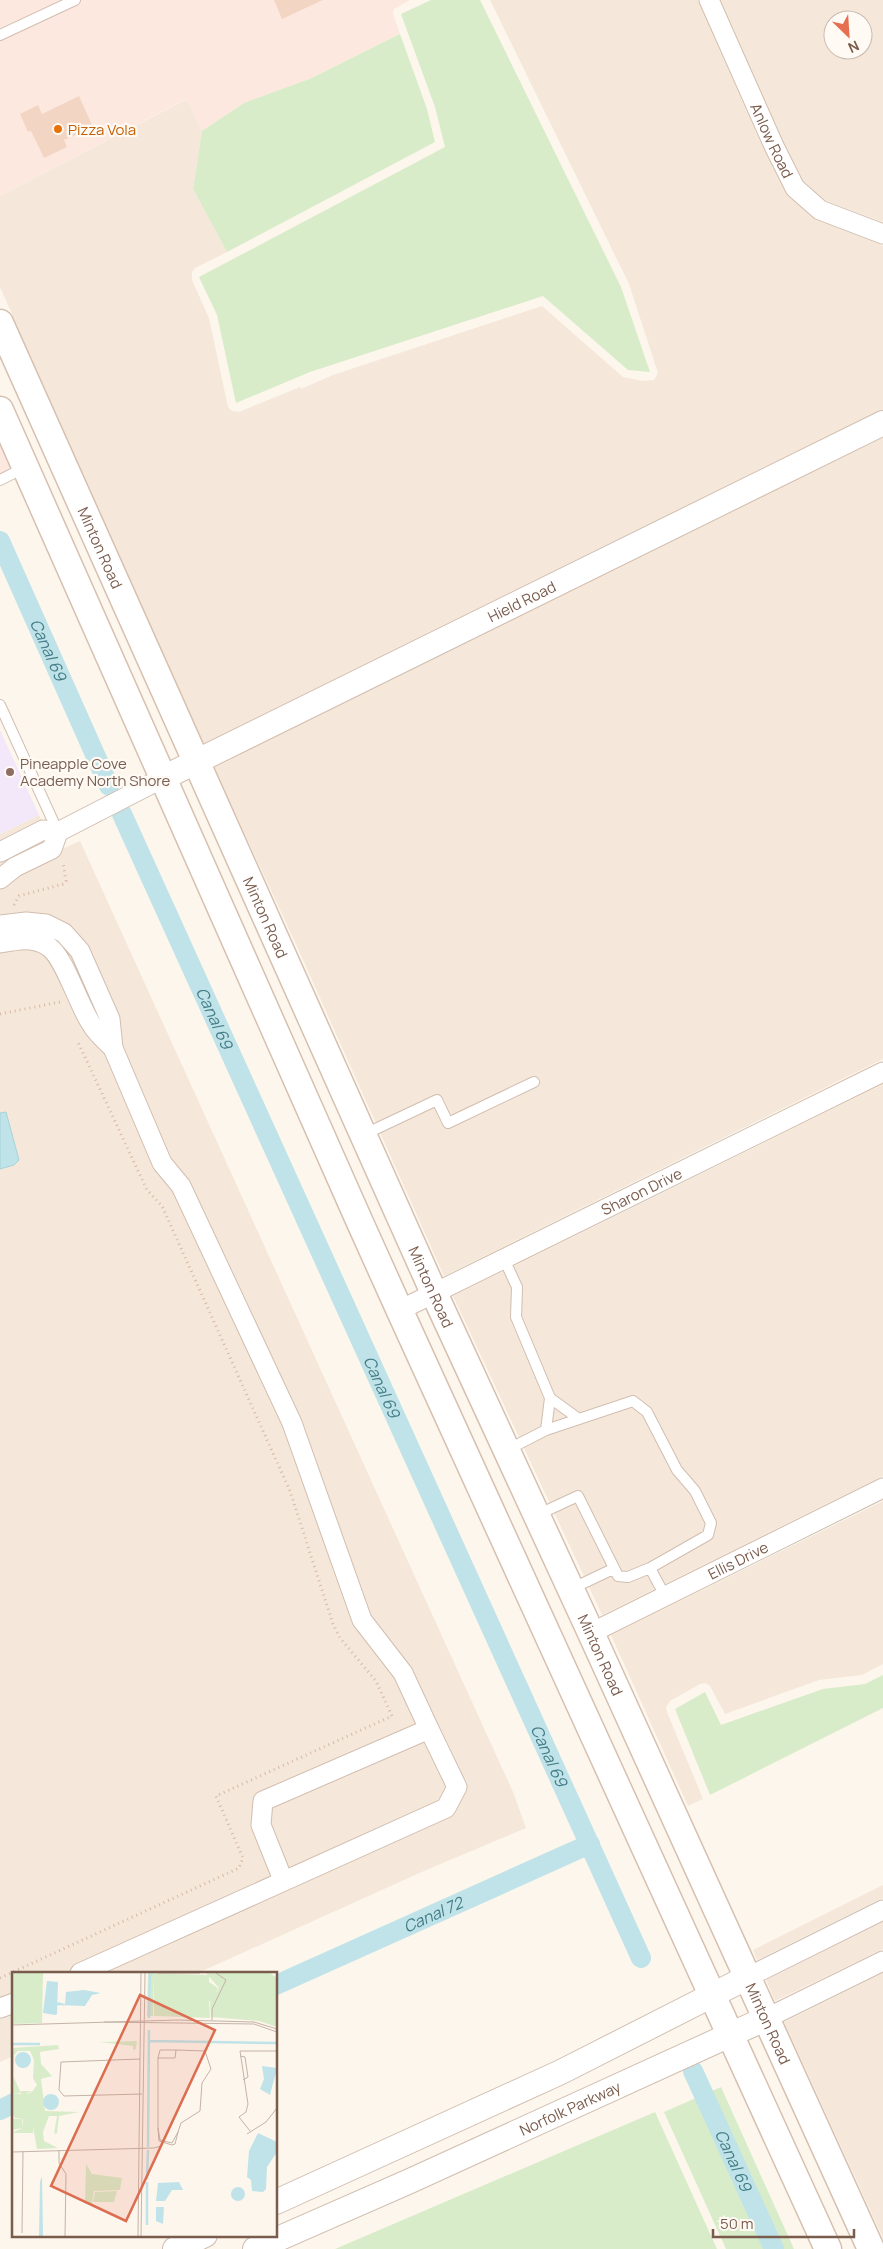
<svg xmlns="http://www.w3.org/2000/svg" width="883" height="2249" font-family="Manrope,sans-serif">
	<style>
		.residential { fill: #f5e8da; fill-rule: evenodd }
		.commercial { fill: #fde8e0 }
		.education { fill: #f3e8fa }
		.green { fill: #d8ecc9 }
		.water { fill: #bfe3e8; stroke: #a5d3da }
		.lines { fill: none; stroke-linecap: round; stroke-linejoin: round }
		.canal { stroke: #bfe3e8; stroke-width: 20 }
		.building { fill: #f3d5c3 }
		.service-casing { stroke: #d1beb0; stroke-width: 12 }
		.minor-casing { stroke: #d1beb0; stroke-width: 21 }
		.tertiary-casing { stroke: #d1beb0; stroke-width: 26 }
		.secondary-casing { stroke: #d6c0b0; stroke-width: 29 }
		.path { stroke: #d9b8a5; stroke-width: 3; stroke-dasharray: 1 4; stroke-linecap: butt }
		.service { stroke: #fff; stroke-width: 10 }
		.minor { stroke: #fff; stroke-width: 19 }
		.tertiary { stroke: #fff; stroke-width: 24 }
		.secondary { stroke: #fff; stroke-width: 26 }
		.food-dot { fill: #e8710a; stroke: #fffaf3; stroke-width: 2 }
		.education-dot { fill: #8d6e63; stroke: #fffaf3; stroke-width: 2 }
		.labels { text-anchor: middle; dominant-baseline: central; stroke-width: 4.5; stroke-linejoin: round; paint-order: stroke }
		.food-label { font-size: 15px; fill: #c56008; stroke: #fffaf3; text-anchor: start }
		.street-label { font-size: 15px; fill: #7a5c4d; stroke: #fffaf3 }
		.education-label { font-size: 15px; fill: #785e54; stroke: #fffaf3; text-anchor: start }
		.water-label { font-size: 16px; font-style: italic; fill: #437c86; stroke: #fffaf3 }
		.inset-river { fill: none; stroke: #bfe3e8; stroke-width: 2.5 }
		.inset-road { fill: none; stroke: #c5b3a7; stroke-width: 1 }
		.view { fill: #dc6d51; fill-opacity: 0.15; stroke: #dc6d51; stroke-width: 2.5 }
		.inset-edge { fill: none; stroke: #7a5c4d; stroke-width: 2.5 }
	</style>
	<rect width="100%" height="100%" fill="#fdf6ec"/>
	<path class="residential" d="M490,0h208l68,150 21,42 31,28 56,20 9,6v165l-679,335 -204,-459v-91l187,-97 15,32 -9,58 34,63 -32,16 -3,4v8l17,38 19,89 4,4 7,1 61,-25 1,2 32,-14 209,-69 81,71 20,4 11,-1 4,-7 -29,-89z
		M719,0h164v222l-59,-22 -21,-19 -20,-39zM833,20h30v30h-30z
		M883,435v624l-439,217 -149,-334 -82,-176z
		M39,815l18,36 23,-10 433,951 13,36 -102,43 -226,102h-184v83l-14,6v-1228z
		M883,1084v392l-281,139 -149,-319z
		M883,1501v163l-21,11 -43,5 -94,34 -15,-28 -5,-3 -5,1 -30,17 -4,6 1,5 36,87 -15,7 -77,-171z
		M883,1885v13l-126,62 -4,-10z
		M883,1922v27l-108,52 -9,-21z
		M883,1973v265l-99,-216z"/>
	<path class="commercial" d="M0,0h410l-16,9 -1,5 7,20 -88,44 -68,25 -42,28 -16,-32 -186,97z
		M0,410l25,58 -25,12z"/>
	<path class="education" d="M0,730l39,85 -39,19z"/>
	<path class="green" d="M431,0h49l141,287 29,85 -22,-2 -85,-74 -233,76 -74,31 -19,-88 -18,-38 246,-130 -10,-40 -34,-93z
		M400,34l27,75 8,33 -208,110 -34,-63 9,-58 42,-28 68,-25z
		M883,1675v33l-173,87 -35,-86 30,-17 16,33 102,-36 42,-5z
		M721,2087l73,162h-68l-62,-137z
		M655,2112l62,137h-382z"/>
	<path class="water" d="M6,1112l13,48 -5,5 -14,4v-56z"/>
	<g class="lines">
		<g class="canal">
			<path id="s1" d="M0,541l109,245"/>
			<path id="s2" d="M122,814l519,1144"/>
			<path id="s3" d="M276,1985l314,-141"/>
			<path id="s4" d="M693,2071l81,178"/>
			<path d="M0,2110l14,-7"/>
		</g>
	</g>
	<path class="building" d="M274,0h49l-41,19z
		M79,96l14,31 -29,13 3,7 -23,11 -13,-27 -3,1 -8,-18 18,-9 4,9z"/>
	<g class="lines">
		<g class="service-casing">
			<path id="service" d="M0,35l75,-35
				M0,480l24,-12
				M0,705l58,127
				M365,1134l72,-34 11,23 86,-41
				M504,1259l13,28 -1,30 34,81 -4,32
				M550,1398l29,21
				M507,1450l39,-20 87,-29 14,11 30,58 18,21 16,32 -3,12 -58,33 15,28
				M537,1515l41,-19 40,80 10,1 22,-9
				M571,1589l42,-20"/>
		</g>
		<g class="minor-casing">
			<g id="minor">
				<path id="s5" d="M709,0l65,146 21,42 25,22 63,24"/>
				<path d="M0,852l43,-22 15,2 103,-53"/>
				<path d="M0,879l15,-12 37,-18 6,-17"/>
				<path d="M0,925l26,-3 20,2 18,9 16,18 30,68 3,29c-7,-7 -16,-14 -21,-23 -13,-18 -27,-67 -43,-78 -15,-11 -32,-7 -49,-4"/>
				<path d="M113,1048l49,115 19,23 111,237 70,197 41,53 26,56"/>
				<path id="s6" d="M400,1310l483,-238"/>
				<path id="s7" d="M591,1633l292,-145"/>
				<path d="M80,1973l366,-165 11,-21 -28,-58 -166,72 -2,24 22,55"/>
				<path d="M748,1977l135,-67"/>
				<path d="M0,2008l14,-5"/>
				<path d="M767,2018l116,-57"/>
			</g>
		</g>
		<g class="tertiary-casing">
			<g id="tertiary">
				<path id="s8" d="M161,779l722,-356"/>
				<path d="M276,2202l285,-130 187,-95"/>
				<path d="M175,2249l30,-14"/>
				<path id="s9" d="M255,2249l155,-68 357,-163"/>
			</g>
		</g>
		<g class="secondary-casing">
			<g id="secondary">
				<path id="s10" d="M0,323l434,970 157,340 280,616"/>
				<path d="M0,410c131,300 264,600 399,899 142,313 288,625 429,940"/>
			</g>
		</g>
		<path class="path" d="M14,905l5,-9 44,-12 3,-3 -3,-19
			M0,1014l60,-12
			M0,1978l239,-110 4,-10 -27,-62 176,-80 -16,-35 -36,-43 -7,-14 -43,-133 -128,-285 -15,-16 -70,-150"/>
		<use href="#service" class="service"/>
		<use href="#minor" class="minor"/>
		<use href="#tertiary" class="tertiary"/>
		<use href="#secondary" class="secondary"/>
	</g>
	<circle class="food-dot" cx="58" cy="129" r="5"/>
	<circle class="education-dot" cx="10" cy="772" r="5"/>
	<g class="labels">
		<g class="food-label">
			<text x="68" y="129">Pizza Vola</text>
		</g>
		<g class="street-label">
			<text stroke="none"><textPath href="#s5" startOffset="154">Anlow Road</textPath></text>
			<text stroke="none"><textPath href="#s10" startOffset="246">Minton Road</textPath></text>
			<text stroke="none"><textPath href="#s8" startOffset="402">Hield Road</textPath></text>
			<text stroke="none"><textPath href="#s10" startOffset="651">Minton Road</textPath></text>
			<text stroke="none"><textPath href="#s6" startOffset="269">Sharon Drive</textPath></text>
			<text stroke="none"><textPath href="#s10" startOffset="1056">Minton Road</textPath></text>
			<text stroke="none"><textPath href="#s7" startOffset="164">Ellis Drive</textPath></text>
			<text stroke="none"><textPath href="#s10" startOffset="1461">Minton Road</textPath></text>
			<text stroke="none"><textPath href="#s10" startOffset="1866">Minton Road</textPath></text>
			<text stroke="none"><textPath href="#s9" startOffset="345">Norfolk Parkway</textPath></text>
		</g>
		<g class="education-label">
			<text x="20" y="763">Pineapple Cove<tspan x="20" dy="17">Academy North Shore</tspan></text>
		</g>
		<g class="water-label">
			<text stroke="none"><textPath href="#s1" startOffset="119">Canal 69</textPath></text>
			<text stroke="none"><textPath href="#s2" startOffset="224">Canal 69</textPath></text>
			<text stroke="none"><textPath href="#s2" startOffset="629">Canal 69</textPath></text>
			<text stroke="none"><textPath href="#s2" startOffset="1034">Canal 69</textPath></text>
			<text stroke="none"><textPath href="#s3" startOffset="172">Canal 72</textPath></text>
			<text stroke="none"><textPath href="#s4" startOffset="98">Canal 69</textPath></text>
		</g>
	</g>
	<g transform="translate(12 1972)">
		<rect width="265" height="265" fill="#fdf6ec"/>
		<path d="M0,1h31l-1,50 -30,1zM136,1h6l-1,43h-6zM142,1l55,2v7l9,6 -6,14 -3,-1 1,17 -56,-2zM194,1h64l7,5v49l-18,-6 -48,-4 -1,-14 9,-15zM125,69l-1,8 -3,1v-4l-33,-4zM46,73l1,4 -19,3 1,12 11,12 -11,3 4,32 34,1 -20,4 -2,17 -3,1 3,-18h-8l-6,16 1,9 14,7 -21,1 -4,-22v6h-21l10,-5 -10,2v-15l2,4h8v9l1,-9 -8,-1 -3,-5v-20l9,1v-3h11l-5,2v1l5,-2 5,-7 -4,-7 1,-18 -4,-9h-12l-4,4 -1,21 8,17h-9v-45zM74,192l6,10 30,4 -2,12 -26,1 -2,13h-7zM105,219l-3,11h-21l2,-10z" fill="#d8ecc9"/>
		<path d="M35,9l11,1 -1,32 -2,1 -12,-2zM72,18l17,3 -9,2 -7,11 -28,-1 1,-3 7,2 1,-12zM3 88a8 8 0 1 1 16 0a8 8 0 1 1-16 0ZM250,94l15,2 -7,27 -10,-6 4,-10zM31 130a8 8 0 1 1 16 0a8 8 0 1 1-16 0ZM246,161l19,9v10l-10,15 -1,22 -3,3 -11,-1 -1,-11 -4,-3 2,-26zM30,204l1,60h-4l1,-54zM167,210l4,8h-11l-7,11h-9l2,-18zM219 222a7 7 0 1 1 14 0a7 7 0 1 1-14 0ZM144,235h8l-1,17 -7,-3z" fill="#bfe3e8"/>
		<path class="inset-river" d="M137,46l1,-45M137,69l128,2M0,72h28M136,175l1,-117M135,207l1,-29M135,253v-43"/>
		<path class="inset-road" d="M146,1h42M200,48v-11l14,-29 -10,-7M92,50l150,2 23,8M0,53l165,-5 77,2 23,7M164,78h-16l-2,8h17l1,-8 29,1 6,18 -9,14 -2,28 -19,12 -3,9M228,84l5,1 3,20 -5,3M128,87l-79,3 -2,28 5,6 78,-2M146,156l2,12 12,3 6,-11 -3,12 -3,1 -13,-4zM146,156v-70M238,159l-11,-14 7,-5 2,-8 -8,-53h37M235,162l19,-12 11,-14M47,178v13l7,11 -1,62M0,180l142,-4 7,-2 3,-5M10,261l1,-82M126,264l3,-263M129,264l4,-263"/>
		<path class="view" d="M128,23l75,35 -89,191 -75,-35z"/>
		<rect width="265" height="265" class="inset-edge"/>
	</g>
	<g transform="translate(848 35) rotate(155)"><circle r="24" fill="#fffaf3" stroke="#cabbb1"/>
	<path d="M0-4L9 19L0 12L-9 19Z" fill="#e76f51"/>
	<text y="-8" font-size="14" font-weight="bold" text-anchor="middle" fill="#7a5c4d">N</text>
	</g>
	<path d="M713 2229v8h141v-8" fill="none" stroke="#7a5c4d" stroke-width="2.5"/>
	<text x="720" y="2229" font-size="15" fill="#7a5c4d" stroke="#fffaf3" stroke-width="4" paint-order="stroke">50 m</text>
</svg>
